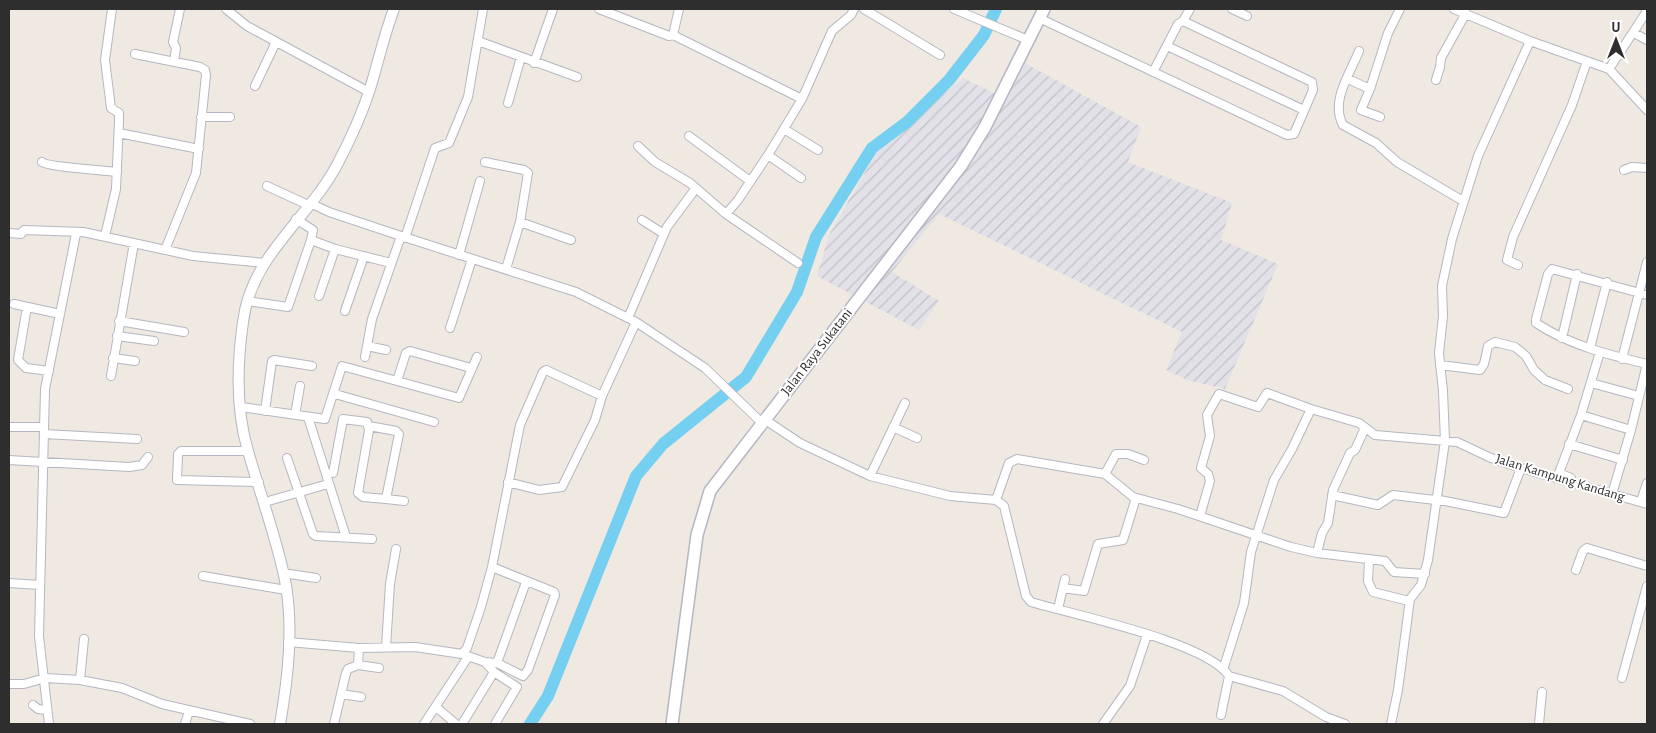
<svg xmlns="http://www.w3.org/2000/svg" width="1656" height="733" font-family="'Alegreya Sans',sans-serif">
	<style>
		.industrial { fill: url(#industrial-furrows) }
		.lines { fill: none; stroke-linecap: round; stroke-linejoin: round }
		.river { stroke: #75cff0; stroke-width: 12 }
		.minor-casing { stroke: #b4b7c1; stroke-width: 10 }
		.tertiary-casing { stroke: #b4b7c1; stroke-width: 12 }
		.secondary-casing { stroke: #b4b7c1; stroke-width: 14 }
		.minor { stroke: #fff; stroke-width: 8 }
		.tertiary { stroke: #fff; stroke-width: 10 }
		.secondary { stroke: #fff; stroke-width: 11 }
		.labels { text-anchor: middle; dominant-baseline: central; stroke-width: 4; stroke-linejoin: round; paint-order: stroke }
		.street-label { font-size: 14px; fill: #2e2e2e; stroke: #fff }
	</style>
	<defs>
		<pattern id="industrial-furrows" width="10" height="10" patternUnits="userSpaceOnUse" patternTransform="scale(1.25)"><rect width="10" height="10" fill="#e3e1e8"/><path d="M-1 1l2-2M0 10L10 0M9 11l2-2" fill="none" stroke="#c3c1c7"/></pattern>
	</defs>
	<rect width="100%" height="100%" fill="#efe9e1"/>
	<path class="industrial" d="M1025,63l116,64 -13,35 104,41 -11,37 57,24 -53,125 -38,-9 -21,-10 16,-38 -243,-118 -47,58 47,29 -20,29 -102,-54 12,-41 51,-89 83,-68 43,21z"/>
	<g class="lines">
		<path class="river" d="M530,724l18,-28 88,-220 27,-32 83,-67 51,-85 19,-55 56,-89 35,-26 42,-42 35,-45 12,-26"/>
		<g class="minor-casing">
			<path id="minor" d="M226,9l21,17 122,66
				M599,9l70,27 4,-1 6,-26
				M864,9l76,46
				M954,9l74,31
				M1232,9l15,7
				M1454,9l76,32 79,28 38,41
				M1039,18l248,117 7,-1 19,-44 -1,-8 -129,-61 -5,3 -25,48
				M1183,21l7,-12
				M1634,33l13,7
				M673,35l129,64
				M478,41l99,36
				M1167,46l137,64
				M1359,51c-9,23 -29,50 -16,74l33,18 21,19 66,39
				M135,54l65,13 5,3 1,5 -10,98 -31,77
				M174,62l2,-14 -3,-6 7,-33
				M534,63l19,-54
				M1609,69l38,-58
				M1348,79l22,10 -9,21 19,7
				M1436,80l4,-13 1,-9 25,-45
				M255,86l21,-44
				M1370,89l18,-56 12,-24
				M508,103l13,-46
				M201,117h29
				M784,129l34,21
				M119,133l80,16
				M689,136l61,45
				M638,146l17,16 35,21 36,31 12,-14 30,-45 34,-56 30,-68 19,-16 3,-6
				M768,155l33,23
				M42,162c6,5 61,8 75,10
				M485,162l39,8 4,3 -8,49 -14,47
				M1624,170l8,-3 15,1
				M267,186l41,19
				M310,203l19,9 72,24 175,56 60,30 69,46 57,55
				M726,214l72,49
				M296,219l17,11 -2,10 24,9 56,14
				M642,220l22,14
				M520,222l51,18
				M9,233l12,1 3,-4 59,2 110,24 72,7
				M105,236l11,-47 3,-68v-8l-8,-5 -6,-48 7,-51
				M405,238l30,-90 14,-5 19,-46 15,-88
				M459,255l21,-74
				M1518,265l-11,-5 6,-23 59,-132 15,-44
				M1647,295l-95,-26 -4,5 -12,45v4c33,22 73,32 111,41
				M319,296l16,-47
				M247,301l41,6 23,-67
				M14,304l46,10
				M27,307l-9,53 8,8 23,3
				M345,311l19,-55
				M628,318l39,-91 29,-39
				M119,321l65,11
				M450,328l22,-69
				M117,336l37,5
				M1562,338l15,-64
				M367,346l19,4
				M1590,348l17,-66
				M365,357l7,-38 29,-83
				M113,358l22,3
				M1622,359l25,-97
				M1440,365l40,5 4,-6 4,-18 7,-4 20,5 11,9 8,14 11,10 23,9
				M111,376l23,-133
				M397,381l62,17 18,-41
				M1591,383l48,13
				M335,394l99,28
				M241,407l84,12 17,-53 55,15 9,-28 4,-2 61,17
				M1311,409l48,14 16,12 82,7 34,16 30,10 126,36
				M265,411l7,-50 2,-1 38,6
				M295,415l5,-29
				M1581,415l50,15
				M308,417l38,120
				M764,419l36,24 70,33 80,20 46,4 8,6 22,90 5,6c43,13 176,40 198,74l54,15 43,26 19,7
				M9,427h35
				M893,427l24,11
				M44,434l93,5
				M1569,444l54,16
				M248,451h-67l-3,3 -1,26 82,2
				M287,458l26,76 3,2 56,3
				M9,460l120,7 13,-2 6,-8
				M333,473l10,-54 24,3 2,8 -11,63 5,4 23,2 13,-65 -3,-3 -27,-5
				M1105,474l11,-20h12l16,6
				M870,476l35,-73
				M1571,478l-12,-5 22,-58 19,-63
				M508,482l31,8 23,-3 33,-67 7,-24
				M1612,494l19,-64 16,-66
				M1332,495l46,10 15,-10 42,5
				M1642,498l5,-15
				M386,499l18,2
				M1435,499l69,14 17,-45
				M996,500l13,-37 8,-4 88,15 28,23 45,12 113,38 26,6 68,8 9,11 31,2
				M265,502l63,-18
				M1200,516l10,-35 -2,-7 -7,-6 9,-32 -3,-21 12,-21 39,13 9,-14 44,16 -19,40 -18,31 -23,72 -7,51 -20,64
				M1317,553l5,-20 6,-10 5,-33 17,-37 5,-3 10,-22
				M1369,560l-1,21 5,11 36,9
				M1576,570l7,-19 4,-3 60,18
				M283,573l33,5
				M203,576l83,14
				M9,583l31,2
				M1063,588l21,3 14,-47 25,-4 13,-42
				M1058,609l7,-30
				M288,642l71,6 56,-1 47,7 5,-6 14,-41 11,-40 28,-142 23,-53 3,-2 56,26 34,-74
				M386,647l4,-63 6,-35
				M462,654l23,8 12,1 26,13 5,-6 27,-75 -1,-3 -62,-25
				M497,663l29,-81
				M358,665l21,3
				M494,672l23,15 -22,37
				M1622,678l25,-92
				M80,680l4,-41
				M9,684h15l21,-6 35,2 42,8 40,16 88,20
				M341,694l20,3
				M33,705l5,4 8,1
				M436,707l20,17
				M1221,715l8,-39
				M49,724l-10,-88 6,-247 31,-155
				M185,724l4,-13
				M334,724l12,-51 2,-4 10,-4 1,-17
				M424,724l44,-67
				M462,724l32,-52 -9,-10
				M1103,724l27,-38 17,-51
				M1391,724l7,-34 12,-91 11,-14 7,-25 17,-119 -2,-50 -4,-38 4,-37 -1,-30 10,-47 26,-83 52,-115
				M1539,724l3,-32"/>
		</g>
		<g class="tertiary-casing">
			<path id="tertiary" d="M280,724c8,-46 14,-97 5,-144 -9,-44 -25,-86 -37,-129 -12,-40 -11,-87 -5,-129 8,-67 66,-103 95,-159 12,-23 24,-49 32,-74 8,-26 14,-54 24,-80"/>
		</g>
		<g class="secondary-casing">
			<path id="secondary" d="M672,724l25,-189 13,-44 251,-325 24,-39 59,-118"/>
		</g>
		<use href="#minor" class="minor"/>
		<use href="#tertiary" class="tertiary"/>
		<use href="#secondary" class="secondary"/>
	</g>
	<g class="labels">
		<g class="street-label">
			<text transform="translate(817 352) rotate(-52)">Jalan Raya Sukatani</text>
			<text transform="translate(1560 478) rotate(17)">Jalan Kampung Kandang</text>
		</g>
	</g>
	<rect width="1656" height="733" fill="none" stroke="#2e2e2e" stroke-width="20"/>
	<g transform="translate(1616 40)" stroke="#ffffff" stroke-width="4" paint-order="stroke">
	<path d="M0-4L9 19L0 12L-9 19Z" fill="#2e2e2e"/>
	<text y="-8" font-size="14" font-weight="bold" text-anchor="middle" fill="#2e2e2e">U</text>
	</g>
</svg>
